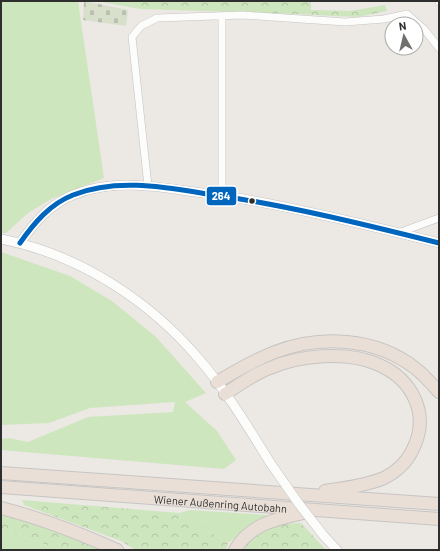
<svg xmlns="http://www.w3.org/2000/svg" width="440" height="551" font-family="Barlow,sans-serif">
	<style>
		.green { fill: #cee6be }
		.forest { fill: url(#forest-crowns) }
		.cemetery { fill: url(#cemetery-stones) }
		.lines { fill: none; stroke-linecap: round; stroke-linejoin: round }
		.street-casing { stroke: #c5c4c5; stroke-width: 8 }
		.secondary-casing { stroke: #c5c4c5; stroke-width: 10 }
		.highway-casing { stroke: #c6c5c4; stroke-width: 14 }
		.street { stroke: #fcfcfb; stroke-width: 7 }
		.secondary { stroke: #fcfcfb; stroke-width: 9 }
		.highway { stroke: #eadfd6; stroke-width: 12 }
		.secondary-bridge-casing { stroke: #c5c4c5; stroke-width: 10; stroke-linecap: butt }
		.secondary-bridge { stroke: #fcfcfb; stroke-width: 9 }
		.bus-1-casing { stroke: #fff; stroke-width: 8 }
		.bus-1 { stroke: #0065bd; stroke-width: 5 }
		.bus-dot { fill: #2e2e2e; stroke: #fff; stroke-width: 1.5 }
		.labels { text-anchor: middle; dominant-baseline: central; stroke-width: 4; stroke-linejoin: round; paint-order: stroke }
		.street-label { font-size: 11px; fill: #2e2e2e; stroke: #fff }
		.line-badge { stroke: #fff; stroke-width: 1.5 }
		.badge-label { font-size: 11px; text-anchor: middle; font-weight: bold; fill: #fff }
	</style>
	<defs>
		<pattern id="forest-crowns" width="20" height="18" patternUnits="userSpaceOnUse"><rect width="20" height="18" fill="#cee6be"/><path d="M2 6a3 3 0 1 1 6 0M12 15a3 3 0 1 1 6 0" fill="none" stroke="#b1c6a4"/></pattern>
		<pattern id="cemetery-stones" width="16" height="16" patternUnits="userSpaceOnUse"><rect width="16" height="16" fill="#d8e0cc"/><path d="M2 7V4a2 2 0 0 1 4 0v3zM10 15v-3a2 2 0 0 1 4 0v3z" fill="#bac0b0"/></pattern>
	</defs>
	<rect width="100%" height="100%" fill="#ece8e4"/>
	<path class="green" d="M1,1h77l26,177 -53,21 -23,14 -22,20h-5z
		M97,1h31l12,8z
		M1,252l69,24 42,25 44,36 50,56 -21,9 32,29 19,29 -12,9 -223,-19v-11l8,-1 19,4 60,-25 85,-5 2,-10 -85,6 -41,15 -48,2z
		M190,510l77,5 -39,28 -49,-30z
		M1,529l61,21h-61z"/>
	<path class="forest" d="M128,1h183v9l39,1 35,-6 2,6 -29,6 -63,-3 -155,-5z
		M22,500l157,13 49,30 -2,7h-90l-15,-9 -97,-36z
		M1,515l28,5 76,30h-43l-61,-21z
		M301,523l25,27h-83l1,-2 14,-15 22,-9z"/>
	<path class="cemetery" d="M84,1l44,9 -2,16 -43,-6z"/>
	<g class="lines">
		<g class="street-casing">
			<path id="street" d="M439,1v1
				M222,16v180
				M148,186l-16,-149 9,-11 16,-8 86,-3 102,7 39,-3 23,-5 17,15 15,19
				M398,233l41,-15"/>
		</g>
		<g class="secondary-casing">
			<path id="secondary" d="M1,239c77,15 148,61 198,120 27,31 50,70 72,105
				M20,243c14,-20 30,-39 53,-48 36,-15 76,-10 114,-4 17,2 34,5 51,7 68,12 134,28 201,45
				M324,536l13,14"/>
		</g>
		<g class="highway-casing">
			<g id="highway">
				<path d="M217,382c19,-11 37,-22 58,-30 45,-17 100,-15 140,16 9,7 16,15 24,24"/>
				<path d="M225,394c15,-10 29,-20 45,-26 30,-13 77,-17 107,-4 36,15 54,51 35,87 -6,12 -16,21 -28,27 -19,8 -40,10 -59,13"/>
				<path d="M1,473l438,31"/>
				<path id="s1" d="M1,487l438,32"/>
				<path d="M1,508c40,10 78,25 116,42"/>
				<path d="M235,550c15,-26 41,-31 68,-37"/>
			</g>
		</g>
		<use href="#street" class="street"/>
		<use href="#secondary" class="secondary"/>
		<use href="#highway" class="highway"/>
		<g class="secondary-bridge-casing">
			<path id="secondary-bridge" d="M271,464l28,40 25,32"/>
		</g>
		<use href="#secondary-bridge" class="secondary-bridge"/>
		<g class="bus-1-casing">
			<path id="bus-1" d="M20,243c14,-20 30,-39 53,-48 43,-17 91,-8 135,-1 78,11 155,30 231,49"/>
		</g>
		<use href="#bus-1" class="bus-1"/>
	</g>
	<circle class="bus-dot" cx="252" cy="201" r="3.5"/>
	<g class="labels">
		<g class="street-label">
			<text stroke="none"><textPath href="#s1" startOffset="220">Wiener Außenring Autobahn</textPath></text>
		</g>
	</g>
	<rect class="line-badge" x="206" y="186" width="31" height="20" rx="4" fill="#0065bd"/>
	<g class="badge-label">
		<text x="221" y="200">264</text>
	</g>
	<rect width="440" height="551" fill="none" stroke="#2e2e2e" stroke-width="4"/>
	<g transform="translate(404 36) rotate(352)"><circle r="19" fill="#ffffff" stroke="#ababab"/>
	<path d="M0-3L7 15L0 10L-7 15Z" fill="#706f6e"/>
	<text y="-6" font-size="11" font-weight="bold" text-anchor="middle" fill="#2e2e2e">N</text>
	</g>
</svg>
